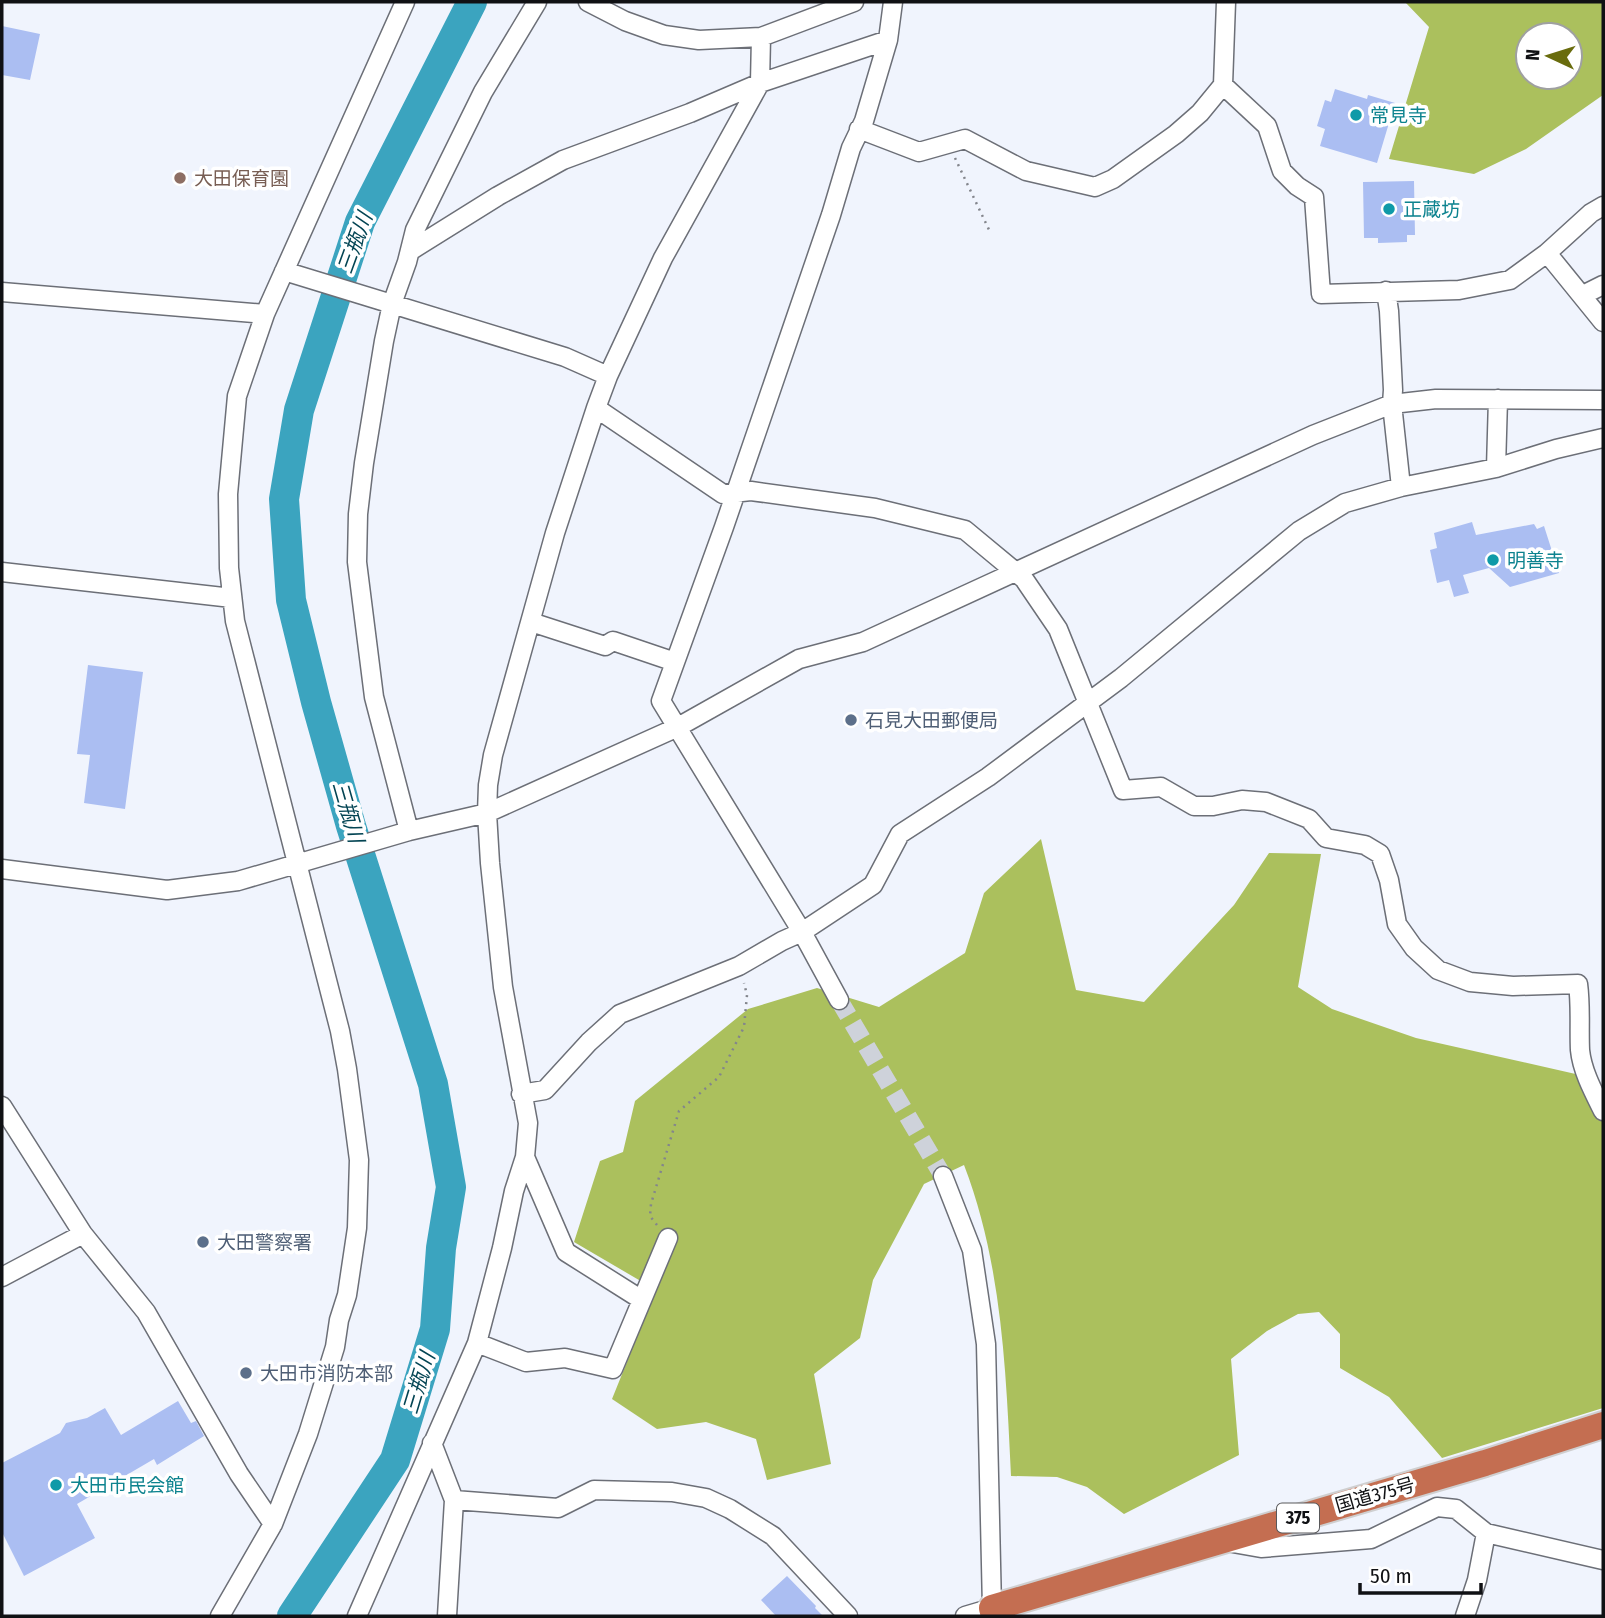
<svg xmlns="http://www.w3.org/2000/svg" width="1605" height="1618" font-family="'Fira Sans Condensed','Noto Sans JP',sans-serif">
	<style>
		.forest { fill: #abc05d; fill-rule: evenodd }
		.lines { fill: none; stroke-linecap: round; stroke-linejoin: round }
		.river { stroke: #3ba4bf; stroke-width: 30 }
		.building { fill: #abbef2 }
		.minor-tunnel { stroke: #ced2da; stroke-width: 18; stroke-dasharray: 18 9; stroke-linecap: butt }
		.minor-casing { stroke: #6c6f77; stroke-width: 21 }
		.highway-casing { stroke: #cfcfd0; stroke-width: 30 }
		.path { stroke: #83858c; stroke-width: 2.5; stroke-dasharray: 2 5; stroke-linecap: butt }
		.minor { stroke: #fff; stroke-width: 18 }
		.highway { stroke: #c46e51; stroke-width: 26 }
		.culture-dot { fill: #0f9aa8; stroke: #fff; stroke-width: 2.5 }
		.education-dot { fill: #8d6e63; stroke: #fff; stroke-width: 2.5 }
		.service-dot { fill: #5c6f8a; stroke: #fff; stroke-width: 2.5 }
		.labels { text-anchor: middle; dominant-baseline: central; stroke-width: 7; stroke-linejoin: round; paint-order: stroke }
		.shield { fill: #fff; stroke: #58585a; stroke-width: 2 }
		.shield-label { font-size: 18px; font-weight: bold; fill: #101114 }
		.culture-label { font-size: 19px; fill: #0d838f; stroke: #fff; text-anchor: start }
		.education-label { font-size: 19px; fill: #785e54; stroke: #fff; text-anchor: start }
		.service-label { font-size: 19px; fill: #4e5e75; stroke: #fff; text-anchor: start }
		.street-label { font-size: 19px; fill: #101114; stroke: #fff }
		.water-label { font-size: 21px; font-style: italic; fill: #034453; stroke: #fff }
	</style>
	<rect width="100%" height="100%" fill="#f0f4fd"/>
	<path class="forest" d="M1405,2h198v93l-77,54 -52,25 -85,-15 40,-132zM1528,35h42v42h-42z
		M1041,839l35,151 68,12 90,-97 35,-52 52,1 -23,133 34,22 84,29 164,37 23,44v289l-161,50 -53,-61 -49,-29v-34l-21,-22 -21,2 -31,17 -36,28 8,96 -115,59 -37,-27 -30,-10 -46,-1c-5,-105 -9,-212 -47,-311l-40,19 -51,96 -13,58 -46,36 17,90 -64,16 -11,-41 -50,-17 -49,7 -45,-30 44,-109 -82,-48 26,-81 23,-9 12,-51 113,-92 69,-21 62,19 86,-54 19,-60z"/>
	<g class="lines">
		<path class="river" d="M292,1616l103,-156 40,-131 6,-81 10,-61 -18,-103 -82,-258 -35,-124 -25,-102 -7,-101 15,-89 61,-188 112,-220"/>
	</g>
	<path class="building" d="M2,26l38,8 -10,46 -28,-5z
		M1335,89l32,10 1,-4 27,8 -18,60 -57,-17 5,-17 -8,-3 8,-26 6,2z
		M1414,181l1,54h-8v7l-29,1v-5h-14l-1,-56z
		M1472,522l4,13 58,-11 3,5 7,-3 15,47 -49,14 -21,-19 -26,7 6,18 -15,4 -5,-17 -12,3 -7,-33 7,-2 -3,-15z
		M88,665l55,7 -18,137 -41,-6 6,-48 -13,-1z
		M178,1401l13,22 5,-2 8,15 -47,29 -3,-6 -77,45 18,34 -71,38 -22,-44v-69l58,-30 6,-10 21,-5 18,-10 16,27z
		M787,1576l29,30 -1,2 8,8h-47l-15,-16z"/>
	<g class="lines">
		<path class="minor-tunnel" d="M839,1000l104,176"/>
		<g class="minor-casing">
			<path id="minor" d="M588,2l37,19 39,14 35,5 62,-3 93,-35
				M1223,85l44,41 15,45 15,15 17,11 7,97 138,-4 51,-10 37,-27 44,-40 12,-7
				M859,129l60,23 46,-13 61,32 69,16 18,-8 63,-45 24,-21 23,-28 3,-83
				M410,251l88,-55 65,-36 127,-47 70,-30 128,-43
				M1547,253l56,69
				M284,271l281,86 43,19
				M1386,291l3,20 4,79 -1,14 9,83
				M2,292l263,22
				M1583,295l20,-10
				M596,408l127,86 28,-3 124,17 90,22 59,49 34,50 65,161 38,-3 33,19h19l29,-6 24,2 43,17 17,19 39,7 15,9 9,26 8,44 17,24 24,22 32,12 43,4 65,-2c3,22 1,44 2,66 2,21 14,43 23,61
				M1496,468l2,-69
				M2,572l230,26
				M531,622l74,24 8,-5 62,21
				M409,831l-35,-134 -17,-135 1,-48 6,-51 20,-122 8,-37 15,-42 8,-32 68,-138 54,-90
				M2,869l165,21 71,-9 171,-50 78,-18 191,-86 121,-68 64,-17 450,-207 79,-31 44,-5 167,1
				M839,1000l-37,-68 -141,-231 63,-174 107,-312 20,-67 13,-27 24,-81 5,-38
				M521,1094l24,-4 44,-48 31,-28 119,-48 43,-25 20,-9 71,-47 27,-51 88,-57 133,-99 178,-147 46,-28 56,-16 95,-19 60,-19 47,-11
				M2,1106l81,128 63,78 93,162 34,50
				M525,1157l41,95 76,48
				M943,1176l29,74 14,94 6,264 -27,8
				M2,1277l81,-43
				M477,1343l49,19 39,-4 48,11 55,-131
				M432,1443l22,57 -7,116
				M454,1500l104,8 36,-18 78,2 34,6 24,11 43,27 75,80
				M1227,1542l34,6 110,-9 66,-32 19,2 30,24 117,27
				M220,1616l53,-92 35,-90 27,-87 4,-27 8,-25 10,-67 2,-68 -12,-91 -7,-38 -105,-410 -6,-53 -1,-74 9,-98 28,-82 140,-312
				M357,1616l120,-273 25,-95 12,-57 11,-34 3,-34 -25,-136 -13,-124 -3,-50 1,-28 5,-30 62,-222 41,-125 12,-32 55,-118 97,-175 1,-46
				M1465,1616l12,-36 9,-47"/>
		</g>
		<g class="highway-casing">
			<path id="highway" d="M994,1616l-2,-8 493,-145 118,-38"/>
		</g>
		<path class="path" d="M955,158l36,76
			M657,1225l-7,-9 1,-12 28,-93 40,-34 25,-50 3,-32 -3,-12"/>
		<use href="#minor" class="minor"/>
		<use href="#highway" class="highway"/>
	</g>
	<g class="culture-dot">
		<circle cx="1356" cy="115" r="7"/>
		<circle cx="1389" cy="209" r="7"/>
		<circle cx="1493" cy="560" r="7"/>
		<circle cx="56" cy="1485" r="7"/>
	</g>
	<circle class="education-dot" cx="180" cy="178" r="7"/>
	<g class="service-dot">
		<circle cx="851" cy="720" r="7"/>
		<circle cx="203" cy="1242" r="7"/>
		<circle cx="246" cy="1373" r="7"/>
	</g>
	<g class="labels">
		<rect class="shield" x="1277" y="1503.5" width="42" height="29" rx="5"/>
		<g class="shield-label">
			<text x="1298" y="1518">375</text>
		</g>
		<g class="culture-label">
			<text x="1370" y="115">常見寺</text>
			<text x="1403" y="209">正蔵坊</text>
			<text x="1507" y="560">明善寺</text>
			<text x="70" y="1485">大田市民会館</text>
		</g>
		<g class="education-label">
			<text x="194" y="178">大田保育園</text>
		</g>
		<g class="service-label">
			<text x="865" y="720">石見大田郵便局</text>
			<text x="217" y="1242">大田警察署</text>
			<text x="260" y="1373">大田市消防本部</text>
		</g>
		<g class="street-label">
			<text transform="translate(1375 1495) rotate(-16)">国道375号</text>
		</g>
		<g class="water-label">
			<text transform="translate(355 243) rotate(-70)">三瓶川</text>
			<text transform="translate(348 812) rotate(74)">三瓶川</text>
			<text transform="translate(419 1383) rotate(-73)">三瓶川</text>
		</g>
	</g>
	<rect width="1605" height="1618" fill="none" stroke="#101114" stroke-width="7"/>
	<g transform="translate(1549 56) rotate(274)"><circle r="33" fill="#ffffff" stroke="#9fa0a1" stroke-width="2"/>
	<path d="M0-5L12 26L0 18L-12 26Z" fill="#696c0d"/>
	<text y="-10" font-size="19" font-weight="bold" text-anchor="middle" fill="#101114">N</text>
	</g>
	<path d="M1360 1583v10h121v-10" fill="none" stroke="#101114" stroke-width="3.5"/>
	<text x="1370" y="1583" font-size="21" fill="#101114" stroke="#ffffff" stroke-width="5" paint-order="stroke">50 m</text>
</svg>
